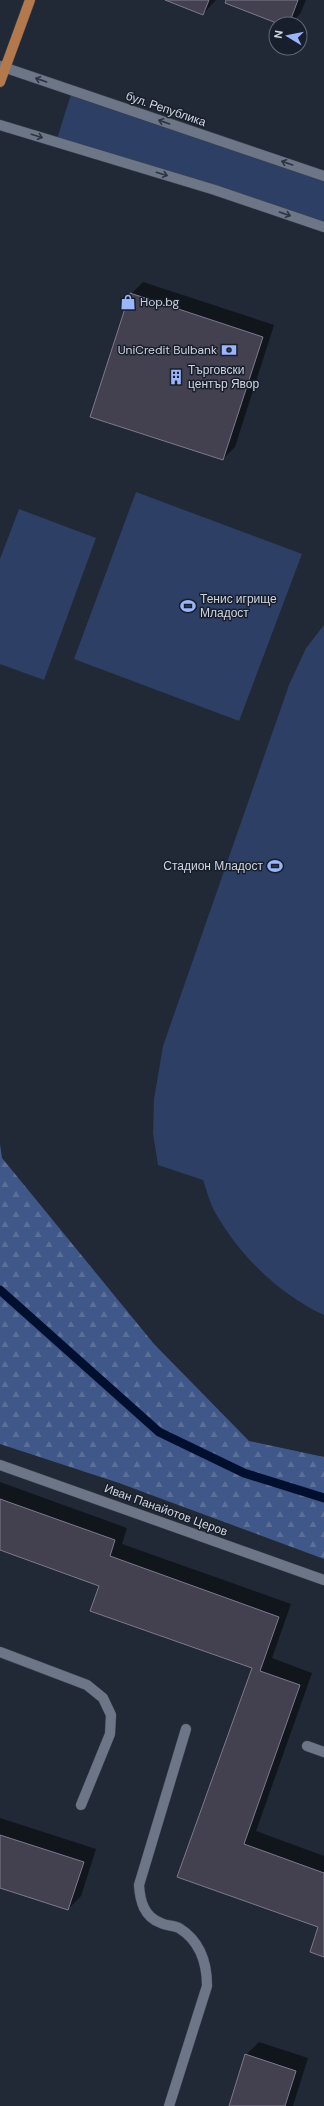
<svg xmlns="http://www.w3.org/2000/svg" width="324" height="2106" font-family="'DM Sans',sans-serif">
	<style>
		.grass { fill: #2d3f64 }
		.forest { fill: url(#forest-firs) }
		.shadow { fill: #0007 }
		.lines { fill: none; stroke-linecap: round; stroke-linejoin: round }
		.stream { stroke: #000f2e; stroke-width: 9 }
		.building { fill: #434050; stroke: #7c7a8c }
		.minor-casing { stroke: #3e4450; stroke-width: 11 }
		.major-casing { stroke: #3e4450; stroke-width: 11 }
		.minor { stroke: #6d7687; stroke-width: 10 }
		.major { stroke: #b3784c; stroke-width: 10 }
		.oneway { stroke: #2d3543 }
		.labels { text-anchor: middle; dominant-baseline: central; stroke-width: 3; stroke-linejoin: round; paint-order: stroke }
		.street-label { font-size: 12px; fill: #d0d5df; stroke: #181f2c }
		.poi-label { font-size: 12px; fill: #d0d5df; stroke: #181f2c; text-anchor: start }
	</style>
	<defs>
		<pattern id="forest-firs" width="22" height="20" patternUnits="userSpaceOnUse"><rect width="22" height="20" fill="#405889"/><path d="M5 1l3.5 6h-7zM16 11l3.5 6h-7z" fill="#5b6f99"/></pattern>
	</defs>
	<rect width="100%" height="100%" fill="#212836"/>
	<path class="grass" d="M72,91l252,85v51l-268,-85z
		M136,492l166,62 -63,167 -165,-62z
		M19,509l77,29 -52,142 -44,-16v-105z
		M324,625v690c-45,-21 -83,-58 -108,-101 -6,-10 -9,-23 -13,-34l-45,-15 -5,-32 1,-34 9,-53 126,-361 17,-37z"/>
	<path class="forest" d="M0,1144l2,14 152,186 95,97 75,16v102l-205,-76 -119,-39z"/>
	<path class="shadow" d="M168,0h48l-13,14z
		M227,0h79l-6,14 -10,10h-8z
		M143,282l131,43 -39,122 -12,12 -92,-165z
		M0,1482l127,46 -5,16 169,60 -19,54 40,15 -56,158 68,25v100l-4,-29 -141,-50 74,-210 -152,-82 -101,-36z
		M0,1818l96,31 -15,47 -13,13 -68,-22z
		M259,2042l49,16 -15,48h-63l16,-51z"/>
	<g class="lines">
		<path class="stream" d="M0,1290l159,142 85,41 80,25"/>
	</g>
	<path class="building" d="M165,0h44l-6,15z
		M226,0h72l-9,24h-10l-54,-21z
		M130,293l133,44 -40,123 -133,-43z
		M0,1499l115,41 -5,16 169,61 -19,54 40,14 -56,159 80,29v84l-14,-5 8,-25 -141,-50 75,-209 -162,-57 9,-25 -99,-36z
		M0,1835l84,27 -16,48 -68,-22z
		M245,2054l51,17 -11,35h-56z"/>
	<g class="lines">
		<g class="minor-casing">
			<path id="minor" d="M0,66l324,110
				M0,125l215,65 109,37
				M0,1465l324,115
				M0,1652l87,33 16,13 8,17 -1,19 -29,71
				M307,1746l17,6
				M169,2106l38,-120c0,-23 -7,-45 -28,-58 -6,-3 -13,-2 -18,-5 -17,-6 -21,-22 -22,-38l47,-156"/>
		</g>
		<g class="major-casing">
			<path id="major" d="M0,82l30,-82"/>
		</g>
		<use href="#minor" class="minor"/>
		<use href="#major" class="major"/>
	</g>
	<defs><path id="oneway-shaft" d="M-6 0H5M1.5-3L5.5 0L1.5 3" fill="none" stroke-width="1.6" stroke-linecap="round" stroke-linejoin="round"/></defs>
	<g class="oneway">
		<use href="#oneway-shaft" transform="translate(41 80) rotate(-161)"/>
		<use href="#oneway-shaft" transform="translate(164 122) rotate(-161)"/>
		<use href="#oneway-shaft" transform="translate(37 136) rotate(17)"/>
		<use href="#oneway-shaft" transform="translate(287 163) rotate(-161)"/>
		<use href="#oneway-shaft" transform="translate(162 174) rotate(17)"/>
		<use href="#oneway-shaft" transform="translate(285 214) rotate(19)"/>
	</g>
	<defs>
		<g id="shop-bare" transform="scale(1.2)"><path d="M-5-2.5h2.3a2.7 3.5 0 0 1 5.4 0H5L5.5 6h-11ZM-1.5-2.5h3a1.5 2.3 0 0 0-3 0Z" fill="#9bb5fd" stroke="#181f2c" stroke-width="2.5" paint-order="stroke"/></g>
		<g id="bank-bare" transform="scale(1.2)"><path d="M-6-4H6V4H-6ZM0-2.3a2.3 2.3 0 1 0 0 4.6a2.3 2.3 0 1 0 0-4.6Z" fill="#9bb5fd" stroke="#181f2c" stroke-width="2.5" paint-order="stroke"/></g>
		<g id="building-bare" transform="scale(1.2)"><path d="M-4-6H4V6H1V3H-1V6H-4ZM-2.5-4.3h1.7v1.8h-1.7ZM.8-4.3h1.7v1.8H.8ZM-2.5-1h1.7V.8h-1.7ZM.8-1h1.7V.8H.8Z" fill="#9bb5fd" stroke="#181f2c" stroke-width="2.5" paint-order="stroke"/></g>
		<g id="stadium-bare" transform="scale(1.2)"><path d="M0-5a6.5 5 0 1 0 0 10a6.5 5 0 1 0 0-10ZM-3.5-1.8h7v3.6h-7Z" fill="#9bb5fd" stroke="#181f2c" stroke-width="2.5" paint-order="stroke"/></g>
	</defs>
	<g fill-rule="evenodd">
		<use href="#shop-bare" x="128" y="302"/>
		<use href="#bank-bare" x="229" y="350"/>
		<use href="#building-bare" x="176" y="377"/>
		<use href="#stadium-bare" x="188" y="606"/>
		<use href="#stadium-bare" x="275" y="866"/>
	</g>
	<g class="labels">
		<g class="street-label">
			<text transform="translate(166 109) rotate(19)">бул. Република</text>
			<text transform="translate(166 1510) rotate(20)">Иван Панайотов Церов</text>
		</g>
		<g class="poi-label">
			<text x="140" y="302">Hop.bg</text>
			<text x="217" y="350" text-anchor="end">UniCredit Bulbank</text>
			<text x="188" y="370">Търговски<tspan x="188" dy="14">център Явор</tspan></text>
			<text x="200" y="599">Тенис игрище<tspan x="200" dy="14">Младост</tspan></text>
			<text x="263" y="866" text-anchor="end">Стадион Младост</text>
		</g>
	</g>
	<g transform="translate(288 36) rotate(280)"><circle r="19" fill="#181f2c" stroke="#626874"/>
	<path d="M0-3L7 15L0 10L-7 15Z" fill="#9bb5fd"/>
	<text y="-6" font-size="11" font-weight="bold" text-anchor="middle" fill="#d0d5df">N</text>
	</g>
</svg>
